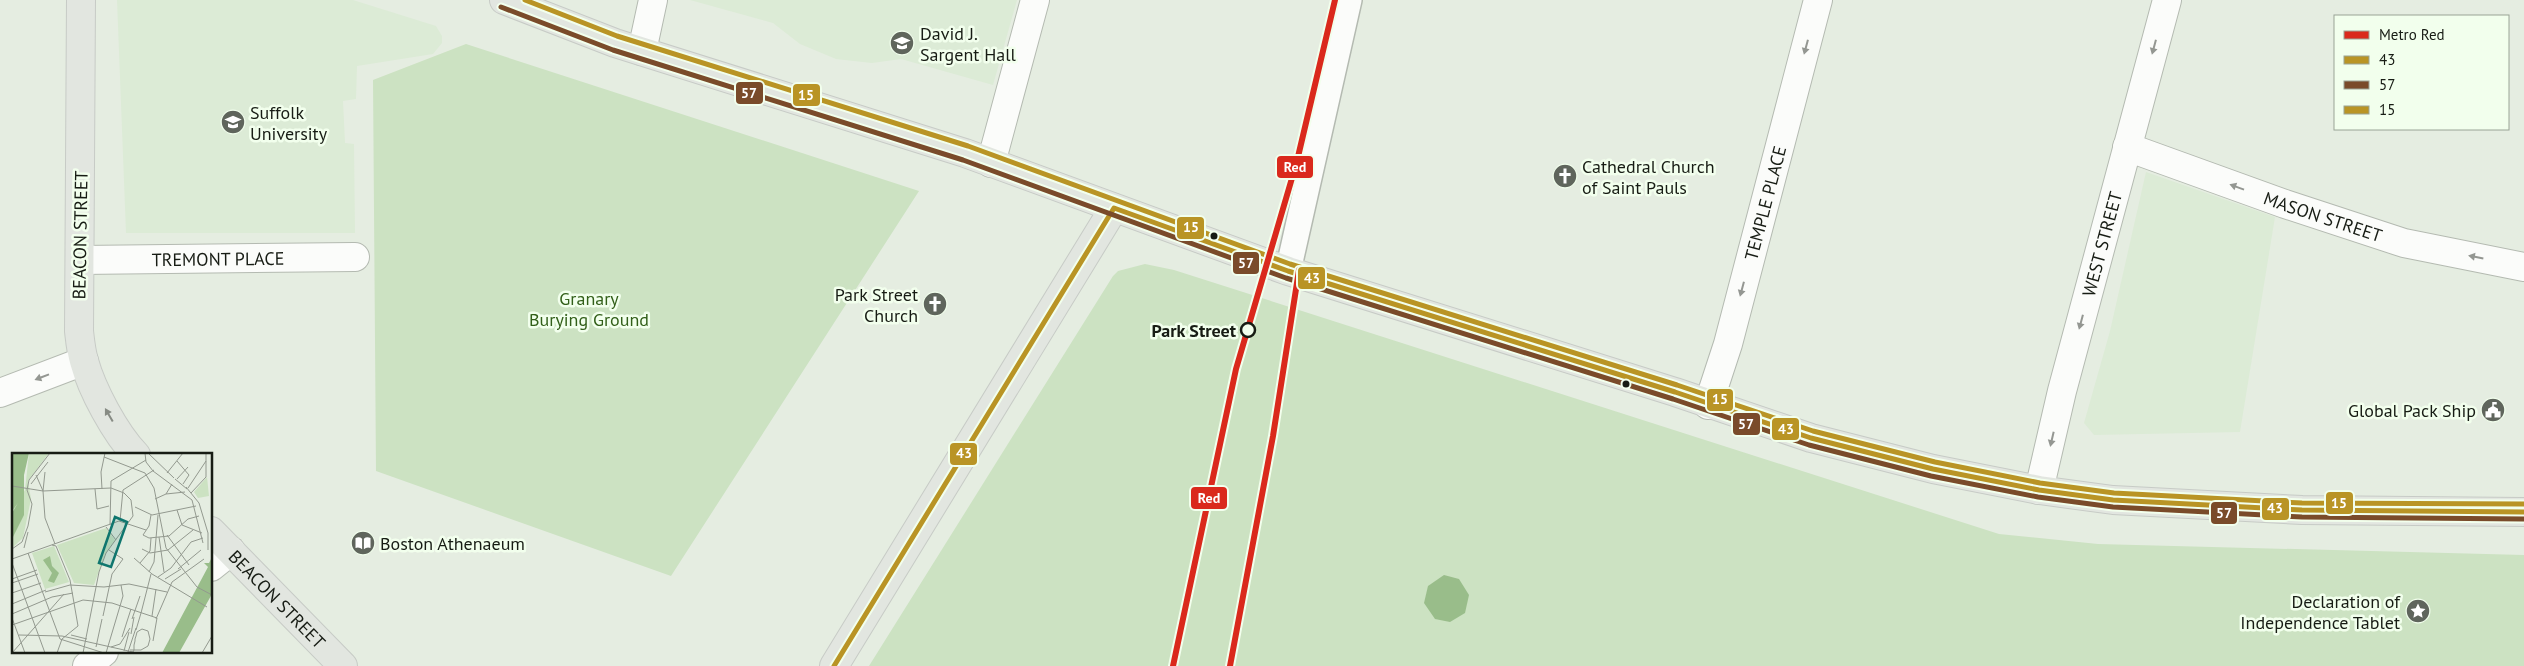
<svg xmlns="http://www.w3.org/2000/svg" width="2524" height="666" font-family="'PT Sans',sans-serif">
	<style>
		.built { fill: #dcebd6 }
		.green { fill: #cce2c2 }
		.water { fill: #99bd8a }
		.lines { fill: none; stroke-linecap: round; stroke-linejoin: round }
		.pedestrian-casing { stroke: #b4bab1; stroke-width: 28 }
		.minor-casing { stroke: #b4bab1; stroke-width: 30 }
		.secondary-casing { stroke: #b4bab1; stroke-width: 30 }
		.primary-casing { stroke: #c7cbc6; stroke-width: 30 }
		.pedestrian { stroke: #fbfcfa; stroke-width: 25 }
		.minor { stroke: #fbfcfa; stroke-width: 28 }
		.secondary { stroke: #fbfcfa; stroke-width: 28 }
		.primary { stroke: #e2e6e0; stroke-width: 28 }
		.bus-1-casing { stroke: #f2ffed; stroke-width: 9 }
		.bus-2-casing { stroke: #f2ffed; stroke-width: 9 }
		.bus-3-casing { stroke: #f2ffed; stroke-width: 9 }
		.bus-1 { stroke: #b99425; stroke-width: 5 }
		.bus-2 { stroke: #7a4b2a; stroke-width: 5 }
		.bus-3 { stroke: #b99425; stroke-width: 5 }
		.metro-1-casing { stroke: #f2ffed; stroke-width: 10 }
		.metro-1 { stroke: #da291c; stroke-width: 6 }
		.oneway { fill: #949792 }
		.oneway2 { fill: #878b84 }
		.bus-dot { fill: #171c14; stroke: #f2ffed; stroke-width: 2 }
		.stop-dot { fill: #f2ffed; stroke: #171c14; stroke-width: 2.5 }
		.labels { text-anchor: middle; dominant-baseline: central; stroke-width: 5; stroke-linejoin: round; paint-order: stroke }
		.poi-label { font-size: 18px; fill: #171c14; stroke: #f2ffed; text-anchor: start }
		.street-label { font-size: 18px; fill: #171c14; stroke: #f2ffed }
		.park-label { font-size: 18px; fill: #325f19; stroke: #f2ffed }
		.stop-label { font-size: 18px; font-weight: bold; fill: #171c14; stroke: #f2ffed; text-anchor: end }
		.inset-road { fill: none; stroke: #93998f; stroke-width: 1 }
		.view { fill: #0f766e; fill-opacity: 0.15; stroke: #0f766e; stroke-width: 2.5 }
		.inset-edge { fill: none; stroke: #171c14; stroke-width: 2.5 }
		.line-badge { stroke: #f2ffed; stroke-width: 2 }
		.badge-label { font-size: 14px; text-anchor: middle; font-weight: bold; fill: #fff }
	</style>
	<rect width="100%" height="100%" fill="#e5ede1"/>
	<path class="built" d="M117,0h236l83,26 6,10v7l-9,11 -76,12 -1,33 -13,2 2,42 9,1 1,89h-229z
		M690,0h327l-24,85 -92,-26 -29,4 -36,-4 -36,-15 -27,-21z
		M2146,172l129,45 -35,215 -146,3 -10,-12 26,-92z"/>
	<path class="green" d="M466,44l453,147 -248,385 -295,-105 -3,-391z
		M1145,264l29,6 825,264 99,10 426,11v111h-1655l244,-390 5,-5z"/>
	<path class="water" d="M1444,575l15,4 10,16 -4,18 -15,9 -15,-3 -11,-16 4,-17z"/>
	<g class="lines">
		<g class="pedestrian-casing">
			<path id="pedestrian" d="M1288,271l61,-271"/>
		</g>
		<g class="minor-casing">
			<g id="minor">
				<path id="s1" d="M2127,147l158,57 119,39 120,24"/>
				<path d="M991,163l44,-163"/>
				<path id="s2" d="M80,260l275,-3"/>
				<path id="s3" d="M2039,490l23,-99 105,-391"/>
				<path d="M211,567l20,-16"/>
				<path d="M87,666l17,-14"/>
			</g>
		</g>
		<g class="secondary-casing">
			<g id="secondary">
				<path d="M642,51l11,-51"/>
				<path d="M0,393l84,-32"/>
				<path id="s4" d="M1708,405l20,-61 90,-344"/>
			</g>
		</g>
		<g class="primary-casing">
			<g id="primary">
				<path d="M81,0l-2,331c1,9 2,20 5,30 8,29 31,72 52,94"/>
				<path d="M504,0l111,43 350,110 323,118 387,121 136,46 122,31 106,21 74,10 189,10 222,2"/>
				<path id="s5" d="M211,531l132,135"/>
				<path d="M834,666l280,-458"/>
			</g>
		</g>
		<use href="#pedestrian" class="pedestrian"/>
		<use href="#minor" class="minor"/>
		<use href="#secondary" class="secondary"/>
		<use href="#primary" class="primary"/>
		<g class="bus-1-casing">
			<path id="bus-1" d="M834,666l280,-458 174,63 387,121 136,46 122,31 106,21 74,10 189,10 222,2"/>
		</g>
		<g class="bus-2-casing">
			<path id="bus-2" d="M501,7l112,43 350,110 323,118 387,121 136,46 122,31 107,21 75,10 189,10 222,2"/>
		</g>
		<g class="bus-3-casing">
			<path id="bus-3" d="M525,0l92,36 351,110 322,118 387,121 136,46 122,31 105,21 74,10 188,10 222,1"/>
		</g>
		<use href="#bus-1" class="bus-1"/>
		<use href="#bus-2" class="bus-2"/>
		<use href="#bus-3" class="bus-3"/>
		<g class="metro-1-casing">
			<path id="metro-1" d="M1173,666l63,-297 61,-208 38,-161
				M1230,666l43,-230 26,-166"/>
		</g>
		<use href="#metro-1" class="metro-1"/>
	</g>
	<defs><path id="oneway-solid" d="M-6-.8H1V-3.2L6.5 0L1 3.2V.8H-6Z" transform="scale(1.25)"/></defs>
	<g class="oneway">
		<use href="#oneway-solid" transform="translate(1806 47) rotate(105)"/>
		<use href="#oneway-solid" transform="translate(2154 47) rotate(105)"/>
		<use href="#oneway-solid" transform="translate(2237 187) rotate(-160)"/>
		<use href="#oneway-solid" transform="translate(2476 257) rotate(-169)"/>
		<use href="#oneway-solid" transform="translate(1742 289) rotate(105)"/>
		<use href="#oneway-solid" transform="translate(2081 322) rotate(105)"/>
		<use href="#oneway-solid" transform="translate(42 377) rotate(159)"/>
		<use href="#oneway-solid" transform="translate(2052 439) rotate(103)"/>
	</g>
	<use class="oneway2" href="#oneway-solid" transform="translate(109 415) rotate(-120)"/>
	<defs>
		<g id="university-disc" transform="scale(1.25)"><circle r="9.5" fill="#5f655c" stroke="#f2ffed"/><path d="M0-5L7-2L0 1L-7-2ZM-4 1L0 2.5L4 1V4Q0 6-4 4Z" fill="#fff"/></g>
		<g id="church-disc" transform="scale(1.25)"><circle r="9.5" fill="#5f655c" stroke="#f2ffed"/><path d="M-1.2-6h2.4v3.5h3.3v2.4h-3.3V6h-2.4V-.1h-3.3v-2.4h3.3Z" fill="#fff"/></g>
		<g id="civic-disc" transform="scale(1.25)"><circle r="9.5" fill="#5f655c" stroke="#f2ffed"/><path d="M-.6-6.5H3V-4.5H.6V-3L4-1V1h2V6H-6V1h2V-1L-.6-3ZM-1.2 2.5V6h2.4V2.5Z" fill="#fff"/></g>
		<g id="library-disc" transform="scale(1.25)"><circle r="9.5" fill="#5f655c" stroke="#f2ffed"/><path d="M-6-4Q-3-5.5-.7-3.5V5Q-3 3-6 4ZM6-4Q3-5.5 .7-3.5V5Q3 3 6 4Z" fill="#fff"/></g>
		<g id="sight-disc" transform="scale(1.25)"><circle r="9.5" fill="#5f655c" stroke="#f2ffed"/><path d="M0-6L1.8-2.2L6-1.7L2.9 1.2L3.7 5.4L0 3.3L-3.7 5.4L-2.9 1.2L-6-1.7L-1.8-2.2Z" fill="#fff"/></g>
	</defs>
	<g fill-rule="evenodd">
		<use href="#university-disc" x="902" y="43"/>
		<use href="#university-disc" x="233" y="122"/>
		<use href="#church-disc" x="1565" y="176"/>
		<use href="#church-disc" x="935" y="304"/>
		<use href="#civic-disc" x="2493" y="410"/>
		<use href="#library-disc" x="363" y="543"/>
		<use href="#sight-disc" x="2418" y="611"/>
	</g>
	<g class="bus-dot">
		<circle cx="1214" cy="236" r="4.5"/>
		<circle cx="1626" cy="384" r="4.5"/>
	</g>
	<circle class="stop-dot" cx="1248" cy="330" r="7"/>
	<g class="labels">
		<g class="poi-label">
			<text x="920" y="33">David J.<tspan x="920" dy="21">Sargent Hall</tspan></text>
			<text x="250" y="112">Suffolk<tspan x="250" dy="21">University</tspan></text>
			<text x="1582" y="166">Cathedral Church<tspan x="1582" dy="21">of Saint Pauls</tspan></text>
			<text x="918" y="294" text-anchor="end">Park Street<tspan x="918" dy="21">Church</tspan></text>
			<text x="2476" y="410" text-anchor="end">Global Pack Ship</text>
			<text x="380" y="543">Boston Athenaeum</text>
			<text x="2400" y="601" text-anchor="end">Declaration of<tspan x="2400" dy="21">Independence Tablet</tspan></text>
		</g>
		<g class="street-label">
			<text stroke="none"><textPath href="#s4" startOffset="210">TEMPLE PLACE</textPath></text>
			<text stroke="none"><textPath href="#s1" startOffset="208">MASON STREET</textPath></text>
			<text transform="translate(80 235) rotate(-89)">BEACON STREET</text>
			<text stroke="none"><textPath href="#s3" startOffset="254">WEST STREET</textPath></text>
			<text stroke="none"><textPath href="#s2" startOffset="138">TREMONT PLACE</textPath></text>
			<text stroke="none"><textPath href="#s5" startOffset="95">BEACON STREET</textPath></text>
		</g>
		<g class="park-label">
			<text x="589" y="298">Granary<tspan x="589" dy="21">Burying Ground</tspan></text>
		</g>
		<g class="stop-label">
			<text x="1236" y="330">Park Street</text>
		</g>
	</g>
	<g transform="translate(12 453)">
		<rect width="200" height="200" fill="#e5ede1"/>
		<path d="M17,0h20l-21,28 3,18 -8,39 -11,10v-37l13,-21zM195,24l2,19 -11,2 -4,-6zM94,75l9,12 -10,14 -11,31 -20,-2 -17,-38zM42,93l15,36 -24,7 -13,-36z" fill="#cce2c2"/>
		<path d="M0,0h17l-5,22v40l-12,24v-26l6,-10 -6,8zM38,103l2,10 7,7 -5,10 -6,-2 4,-8 -9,-13zM200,104v37l-33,59h-17l46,-86 -4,-4h5z" fill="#99bd8a"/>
		<path class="inset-road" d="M133,0l1,9 7,9 39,29 11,43M136,0l26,25M92,4l41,16 9,15 12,60 31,39 15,8M165,8l12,14 -6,9M155,20l16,-20M24,22l7,16M163,26l12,10M165,26l11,-12M19,31l17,-22M0,33l31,5M174,34l13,16 9,30v17M176,35l18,-27M83,36l2,20 12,-3M90,36l-1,-17 4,-19M31,38l2,-19M179,40l15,-16v-24M154,41l19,-2M143,46l11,-5 6,-10M123,54l17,8 44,-9M165,57l5,15 20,8M139,62l-2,11 -6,9 6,3 20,-2 19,-17 11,-3M108,68l3,-31 31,-20M98,72l1,-44 35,-21M94,74l10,13M155,82l22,30M147,84l5,35M43,91l-10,-26 -2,-27 68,-3 13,5 7,7 2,16 -27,37 -7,19 -16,81M40,92l4,1 14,34 8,46M12,95l4,-16M0,96l10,-7 6,-16 4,-22 -5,-14 2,-10 21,-27M130,96l8,4 18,-3 25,-20M16,100l32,86 44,14M122,105l18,16 55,33M0,106l107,-38 27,9M0,110l33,90M128,110l10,-12 1,-13M166,116l23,-19M137,119l5,-10 4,-47M146,124l13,-9 20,-26 12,-4M0,126l25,-9M153,126l16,-10M0,130l26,-9M33,139l25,-7 34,2 25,-3 38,8M0,140l29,-10M0,151l34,-14M129,160l10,-39M0,161l40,-17 21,-4M91,163l9,-42 11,-15 -14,-9M140,163l4,-27M0,165l13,35M120,166l8,-23M144,166l16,-37 32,-23M0,172l71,-25 29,3 45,15M124,177l5,-17M119,181l3,-17M7,182l43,1 71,16M59,182l16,4M110,184l9,-28M141,188l4,-23M84,194l6,-28M99,194l9,-3 10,-16M118,197h11l7,-4 2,-7 -2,-8 -6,-2 -5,3 -1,4 -1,3v2l-1,4v5l-1,2v1M112,198l5,-19M116,199l8,-24M0,200l52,-59M45,200l5,-14 16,-13M94,200l17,-57 -2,-11M190,200l10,-17"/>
		<path class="view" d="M103,64l12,5 -16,45 -12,-4z"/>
		<rect width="200" height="200" class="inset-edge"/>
	</g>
	<g class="line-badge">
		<rect x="735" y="81" width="29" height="24" rx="5" fill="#7a4b2a"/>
		<rect x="792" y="83" width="29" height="24" rx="5" fill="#b99425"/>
		<rect x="1276" y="155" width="38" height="24" rx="5" fill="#da291c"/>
		<rect x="1176" y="216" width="29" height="24" rx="5" fill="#b99425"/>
		<rect x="1232" y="251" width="28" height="24" rx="5" fill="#7a4b2a"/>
		<rect x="1297" y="266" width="29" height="24" rx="5" fill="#b99425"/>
		<rect x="1706" y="388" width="28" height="24" rx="5" fill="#b99425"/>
		<rect x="1732" y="412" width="29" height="24" rx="5" fill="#7a4b2a"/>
		<rect x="1771" y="417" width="29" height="24" rx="5" fill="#b99425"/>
		<rect x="949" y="442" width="29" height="24" rx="5" fill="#b99425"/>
		<rect x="1190" y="486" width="38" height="24" rx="5" fill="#da291c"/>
		<rect x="2325" y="491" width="29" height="24" rx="5" fill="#b99425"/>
		<rect x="2261" y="497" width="29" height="24" rx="5" fill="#b99425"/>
		<rect x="2210" y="501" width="28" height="24" rx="5" fill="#7a4b2a"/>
	</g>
	<g class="badge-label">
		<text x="749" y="98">57</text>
		<text x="806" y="100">15</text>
		<text x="1295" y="172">Red</text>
		<text x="1191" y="232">15</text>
		<text x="1246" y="268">57</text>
		<text x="1312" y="283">43</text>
		<text x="1720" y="404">15</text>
		<text x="1746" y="429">57</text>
		<text x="1786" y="434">43</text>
		<text x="964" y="458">43</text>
		<text x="1209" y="503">Red</text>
		<text x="2339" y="508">15</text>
		<text x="2275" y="513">43</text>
		<text x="2224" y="518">57</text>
	</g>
	<rect x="2334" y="15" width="175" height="115" fill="#f2ffed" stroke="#9aa496"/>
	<rect x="2344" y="31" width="25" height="8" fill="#da291c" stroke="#9aa496"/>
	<text x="2379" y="40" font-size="15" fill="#171c14">Metro Red</text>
	<rect x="2344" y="56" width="25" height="8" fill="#b99425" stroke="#9aa496"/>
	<text x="2379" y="65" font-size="15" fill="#171c14">43</text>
	<rect x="2344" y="81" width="25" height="8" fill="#7a4b2a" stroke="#9aa496"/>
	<text x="2379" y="90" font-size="15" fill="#171c14">57</text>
	<rect x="2344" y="106" width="25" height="8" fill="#b99425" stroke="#9aa496"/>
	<text x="2379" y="115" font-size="15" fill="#171c14">15</text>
</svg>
